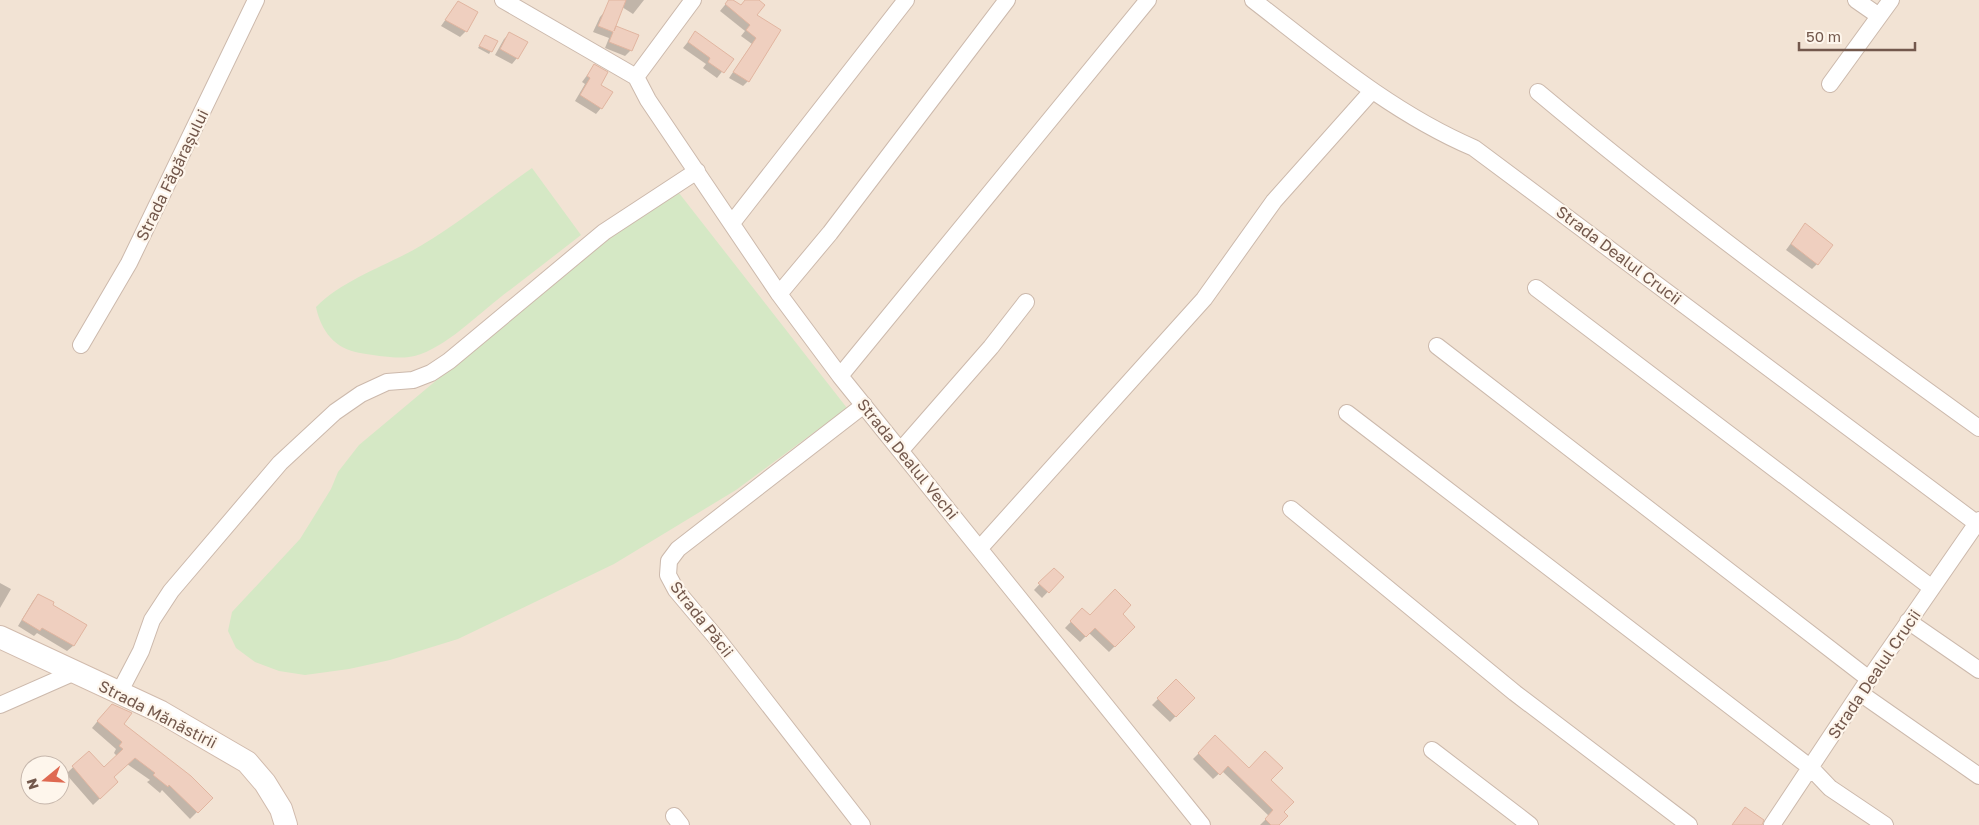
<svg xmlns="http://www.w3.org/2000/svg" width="1979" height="825" font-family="'Golos Text',sans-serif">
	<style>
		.residential { fill: #f2e3d4; fill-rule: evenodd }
		.green { fill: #d5e8c5 }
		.shadow { fill: #0003 }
		.building { fill: #efcfbf; stroke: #e1b5a0 }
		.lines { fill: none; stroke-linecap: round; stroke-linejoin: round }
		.street-casing { stroke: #ccb9ac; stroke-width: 18 }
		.secondary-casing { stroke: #d1bbad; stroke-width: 24 }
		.street { stroke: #fff; stroke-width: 16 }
		.secondary { stroke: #fff; stroke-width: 22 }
		.labels { text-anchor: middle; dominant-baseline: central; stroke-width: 4.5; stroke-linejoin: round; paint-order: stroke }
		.street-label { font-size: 16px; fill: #73584c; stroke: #fef6ec }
	</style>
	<rect width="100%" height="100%" fill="#fbf2e6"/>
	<path class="residential" d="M0,0h1979v825h-1979zM30,765h30v30h-30z"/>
	<path class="green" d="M532,168l49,67c-28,22 -56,43 -84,65 -24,19 -58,53 -88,57 -15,2 -34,-2 -49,-4 -25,-4 -39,-22 -44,-46 29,-29 71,-41 106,-62 37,-22 74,-52 110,-77z
		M679,193l168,215 -111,82 -122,74 -156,75 -68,21 -41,9 -44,6 -26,-4 -24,-9 -19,-14 -8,-17 4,-19 68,-73 31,-50 7,-17 21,-27 146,-122 110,-90z"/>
	<path class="shadow" d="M615,0h29l-11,14 -11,-7 -10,24 4,-4 15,23 -6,6 -20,-8 4,-10 -16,-6 7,-15z
		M729,0l12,6 5,-6h11l-1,15 24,16 -32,50 -5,5 -14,-8 23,-34 -11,-8 4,-5 -25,-20z
		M458,2l8,29 -6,6 -19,-11z
		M510,33l7,25 -5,6 -17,-9 9,-16z
		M695,33l37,26 -15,19 -14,-10 3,-4 -23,-16z
		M485,36l6,15 -2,3 -11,-6z
		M594,66l5,19 2,23 -5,6 -21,-13 10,-17 -3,-2z
		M1800,231l17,33 -5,5 -26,-19z
		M1054,569l8,8 -20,21 -8,-8z
		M0,583l11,6 -11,19z
		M38,595l13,11 34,19 -12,21 -6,5 -30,-18 -3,3 -16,-10 15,-25z
		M1082,610l8,7 31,-3 13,13 -25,25 -20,-19 -9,9 -15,-14z
		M1176,681l17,17 -23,24 -18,-17z
		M105,712l17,12 89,74 -21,21 -28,-29 -2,3 -13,-11 3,-2 -23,-16 -15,14 -2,11 -17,16 -27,-31 23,-22 15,17 13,-13 -3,-3 2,-4 -24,-21z
		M1215,737l34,32 21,11 12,32 -5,13h-17l9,-9 -47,-45 -9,8 -20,-20z"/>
	<path class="building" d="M609,0h17l-12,31 2,-5 23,9 -7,16 -23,-9 4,-10 -15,-6z
		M728,0h5l8,5 4,-5h14l6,5 -8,10 24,15 -32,52 -16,-10 23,-34 -10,-8 4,-5 -25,-21z
		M458,1l20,11 -11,20 -22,-12z
		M695,31l39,28 -10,14 -16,-11 2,-4 -22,-16z
		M509,32l19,10 -10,17 -18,-10z
		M485,35l13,6 -6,11 -13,-6z
		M594,64l14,8 -7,13 12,7 -11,17 -22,-14 10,-17 -3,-2z
		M1805,223l28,22 -15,20 -27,-21z
		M1054,568l10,9 -15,16 -11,-10z
		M1115,589l16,16 -8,9 12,13 -20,20 -20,-19 -9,9 -16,-16 12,-13 8,7z
		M38,594l16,8 -1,3 34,20 -13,21 -32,-18 -2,3 -18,-11z
		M1176,679l19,19 -19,19 -19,-19z
		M112,704l20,9 -8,11 67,52 22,22 -15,15 -29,-28 -1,2 -15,-12 2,-2 -20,-15 -21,19 4,5 -18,17 -28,-33 17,-15 15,16 19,-18 -4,-3 3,-4 -25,-21z
		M1215,735l34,33 16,-17 18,17 -12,12 23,22 -10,10 4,4 -9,9h-8l-6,-6 8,-9 -45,-44 -8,9 -22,-22z
		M1745,807l19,13 -2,5h-30z"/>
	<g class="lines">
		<g class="street-casing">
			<path id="street" d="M503,0l133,77
				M1253,0c70,54 139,113 221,148l505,377
				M1856,0l23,16
				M636,77l12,23 131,194 61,82 362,449
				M636,77l57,-77
				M1830,84l61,-84
				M1538,92c142,119 291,228 441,336
				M732,223l174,-223
				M1536,288l396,300
				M779,294l51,-61 177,-233
				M81,345l48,-82 127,-263
				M1437,346l432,333
				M840,376l308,-376
				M1347,413l464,355 19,20 55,37
				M901,450l90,-103 35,-45
				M1291,509l224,184 174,132
				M980,548l224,-249 70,-98 98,-110
				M1908,621l71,49
				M119,693l22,-42 11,-31 19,-29 109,-128 55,-51 26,-18 26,-12 26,-2 18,-7 18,-12 155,-129 93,-61
				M1860,693l119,83
				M0,705l75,-33
				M1432,750l98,75
				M674,816l7,9
				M862,825l-143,-184 -43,-51 -8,-15 1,-14 9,-12 186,-144
				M1772,825l97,-146 110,-159"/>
		</g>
		<g class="secondary-casing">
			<path id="secondary" d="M0,637l161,75 86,50 18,21 16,26 5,16"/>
		</g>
		<use href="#street" class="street"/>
		<use href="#secondary" class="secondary"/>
	</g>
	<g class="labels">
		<g class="street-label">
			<text transform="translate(172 175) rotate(-64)">Strada Făgărașului</text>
			<text transform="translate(1619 255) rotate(37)">Strada Dealul Crucii</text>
			<text transform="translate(908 459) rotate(51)">Strada Dealul Vechi</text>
			<text transform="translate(702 619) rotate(52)">Strada Păcii</text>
			<text transform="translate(1874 674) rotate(-56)">Strada Dealul Crucii</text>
			<text transform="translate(158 714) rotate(27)">Strada Mănăstirii</text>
		</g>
	</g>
	<g transform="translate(45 780) rotate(252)"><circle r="24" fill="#fef6ec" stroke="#c6b7ac"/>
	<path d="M0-4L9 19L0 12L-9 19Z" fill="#df6951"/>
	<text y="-8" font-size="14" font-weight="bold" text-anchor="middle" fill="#73584c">N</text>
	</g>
	<path d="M1799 42v8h116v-8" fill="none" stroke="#73584c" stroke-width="2.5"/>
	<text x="1806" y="42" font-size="15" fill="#73584c" stroke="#fef6ec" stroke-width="4" paint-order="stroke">50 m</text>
</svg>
